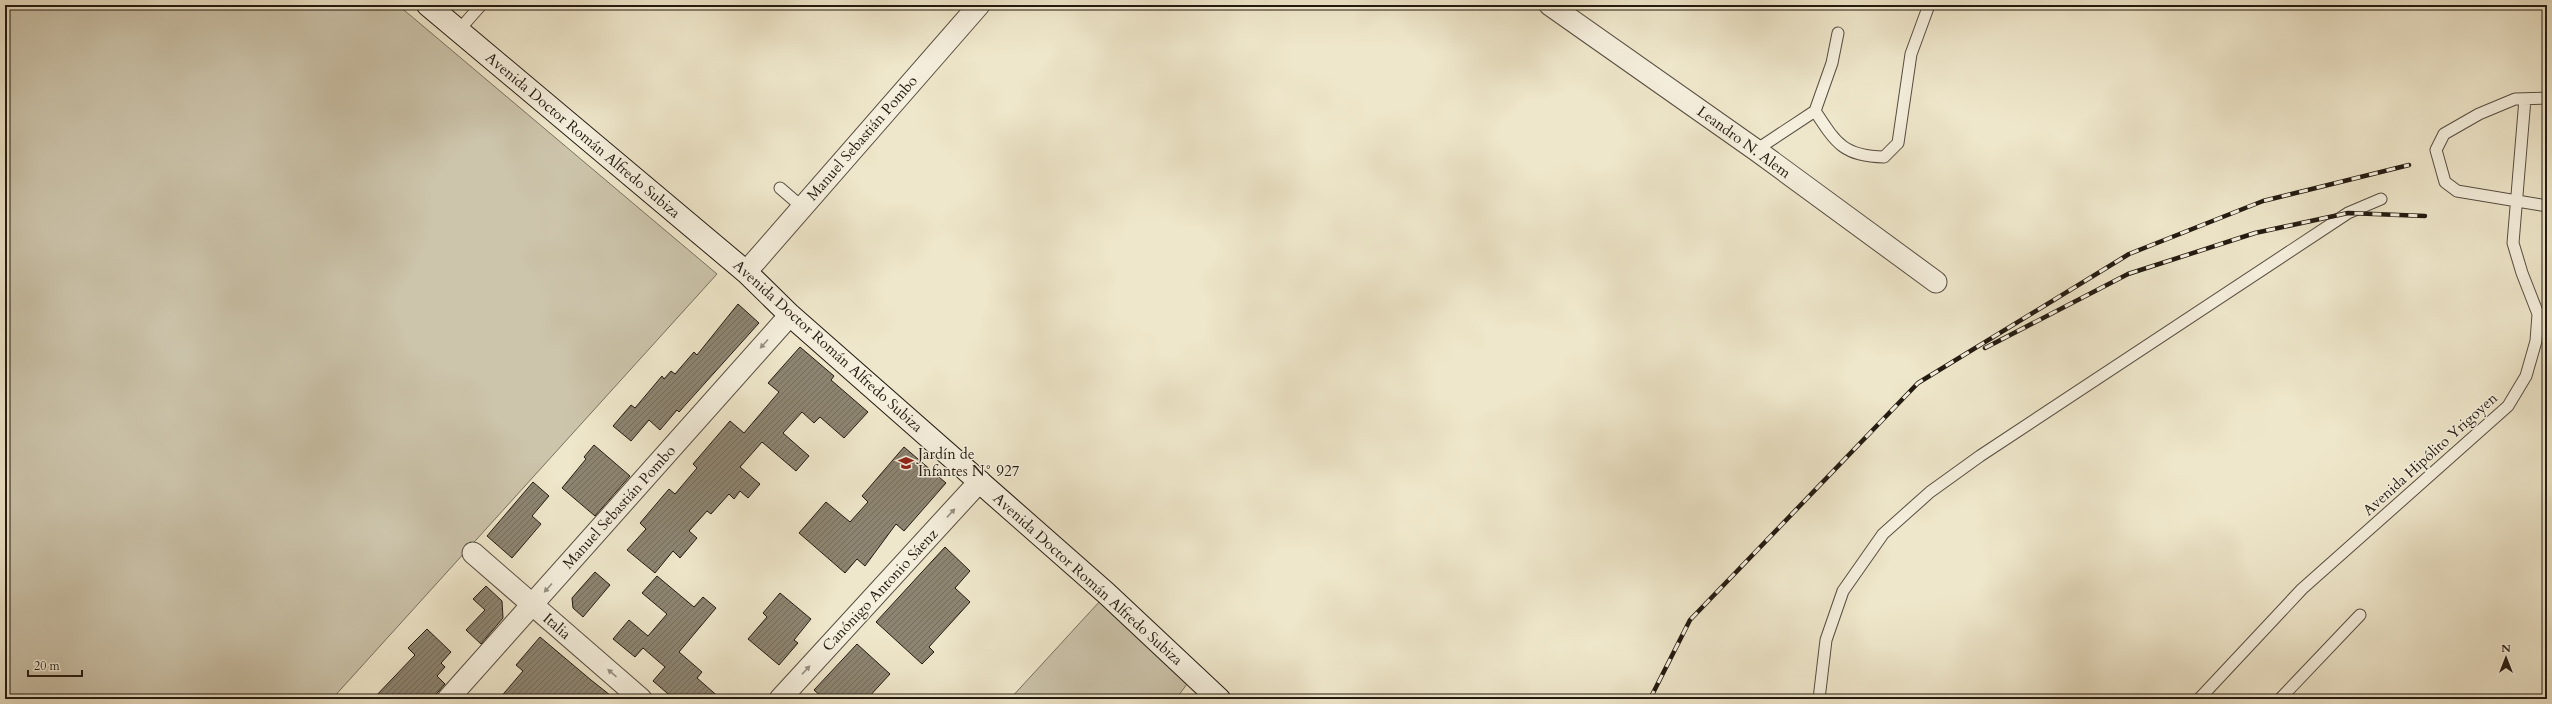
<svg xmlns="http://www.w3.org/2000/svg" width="2552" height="704" font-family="Cardo,serif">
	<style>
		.grass { fill: #ccc4ab; stroke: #786f5e }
		.building { fill: url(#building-hatch); stroke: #231a11 }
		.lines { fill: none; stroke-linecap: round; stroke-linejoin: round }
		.lane-casing { stroke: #564d40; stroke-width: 13 }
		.street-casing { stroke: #564d40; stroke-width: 23 }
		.secondary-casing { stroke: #231a11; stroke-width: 24 }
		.lane { stroke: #f5efdd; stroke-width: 11 }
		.street { stroke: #f5efdd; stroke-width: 21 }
		.secondary { stroke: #f5efdd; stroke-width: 22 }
		.rail-casing { stroke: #231a11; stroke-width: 4.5 }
		.rail { stroke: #f5efdd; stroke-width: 3; stroke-dasharray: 9; stroke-linecap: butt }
		.oneway { fill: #968f81 }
		.labels { text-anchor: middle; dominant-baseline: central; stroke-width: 3; stroke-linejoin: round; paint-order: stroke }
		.street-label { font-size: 15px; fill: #231a11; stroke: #f5efdd }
		.poi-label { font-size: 15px; fill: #231a11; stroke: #f5efdd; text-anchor: start }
	</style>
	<defs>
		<pattern id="building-hatch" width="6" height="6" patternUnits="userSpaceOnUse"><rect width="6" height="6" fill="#8d8572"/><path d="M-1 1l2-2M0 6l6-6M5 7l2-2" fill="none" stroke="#736c5c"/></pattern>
	</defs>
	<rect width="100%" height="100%" fill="#efe7cb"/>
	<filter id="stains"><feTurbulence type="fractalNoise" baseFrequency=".005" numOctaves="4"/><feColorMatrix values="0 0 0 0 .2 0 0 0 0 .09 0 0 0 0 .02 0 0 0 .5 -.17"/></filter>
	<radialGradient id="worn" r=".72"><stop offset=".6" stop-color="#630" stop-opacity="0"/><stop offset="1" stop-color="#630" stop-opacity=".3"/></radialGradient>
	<path class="grass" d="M5,5h393l319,269 -385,425h-327z
		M1100,601l87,83 -11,15h-166z"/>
	<path class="building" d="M738,304l21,19 -80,89 -2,-2 -17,20 -11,-10 -18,21 -18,-15 18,-21 4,3 27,-32 2,3 7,-8 4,3 19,-22 3,3z
		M800,347l34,29 -3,4 37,32 -24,26 -24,-21 -6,6 -12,-11 -19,21 26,23 -13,15 -34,-29 -22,25 20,17 -12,14 -8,-7 -6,8 -5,-5 -18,20 -4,-3 -18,20 8,7 -17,20 -7,-7 -18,22 -28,-23 19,-21 -6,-6 29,-34 6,5 22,-26 -4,-4 37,-43 14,12 35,-41 -11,-9z
		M594,445l36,31 -35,40 -33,-28 24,-29 -2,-2z
		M904,447l42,36 -42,48 -8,-7 -31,42 -8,-7 -12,14 -46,-40 27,-31 24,20 18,-20 -6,-6z
		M533,482l16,14 -17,20 9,8 -29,34 -25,-22z
		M945,547l25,24 -15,17 15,14 -41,45 5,5 -12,12 -46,-42z
		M595,572l15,13 -27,32 -10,-9 -1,-10z
		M657,576l37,31 9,-10 13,11 -37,44 23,20 -5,6 24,21h-47l-21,-18 12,-14 -22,-19 -8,9 -22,-18 16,-19 19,16 19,-22 -25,-21z
		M486,586l16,15 1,17 -22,26 -15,-14 19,-20 -12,-11z
		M780,593l31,26 -17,21 4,3 -19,22 -31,-26 19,-22 -4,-4z
		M427,629l24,23 -10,11 4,4 -8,9 8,8 -13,15h-59l42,-44 -7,-7z
		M540,637l51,43 24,19h-116l24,-28 -7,-6z
		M857,644l33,30 -23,25h-43l-10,-9z"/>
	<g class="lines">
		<g class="lane-casing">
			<path id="lane" d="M459,30l22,-25
				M2547,98l-32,1 -36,15 -35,20 -8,16 9,32 12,9 90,15
				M1815,111c21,32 28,45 69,46l14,-14 13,-89 18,-49
				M1756,150l59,-39 17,-48 6,-30
				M780,188l22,19
				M1819,699l7,-59 17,-49 40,-57 47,-42 50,-36 368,-243 33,-14
				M2199,699l103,-110 206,-183 18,-30 10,-35 2,-27 -16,-41 -9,-30 12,-144
				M2280,699l80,-84"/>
		</g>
		<g class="street-casing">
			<path id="street" d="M1550,5l206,145 180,132
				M746,272l233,-267
				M473,553l168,146
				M448,699l342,-384
				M780,699l200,-218"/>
		</g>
		<g class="secondary-casing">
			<path id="secondary" d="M428,5l318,267 44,43 316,278 113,106"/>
		</g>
		<use href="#lane" class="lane"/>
		<use href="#street" class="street"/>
		<use href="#secondary" class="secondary"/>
		<g class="rail-casing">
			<path id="rail" d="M1985,348l143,-74 127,-41 93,-20 77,3
				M1650,699l40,-79 228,-237 211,-129 134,-53 146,-36"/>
		</g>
		<use href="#rail" class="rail"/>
	</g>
	<defs><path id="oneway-solid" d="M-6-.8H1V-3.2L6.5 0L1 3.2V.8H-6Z"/></defs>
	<g class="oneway">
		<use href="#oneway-solid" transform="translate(764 344) rotate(132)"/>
		<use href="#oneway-solid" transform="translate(951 513) rotate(-47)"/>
		<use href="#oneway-solid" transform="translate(548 588) rotate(132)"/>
		<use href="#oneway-solid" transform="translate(806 670) rotate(-47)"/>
		<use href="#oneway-solid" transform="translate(612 673) rotate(-139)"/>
	</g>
	<defs>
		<g id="school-bare" transform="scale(1.2)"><path d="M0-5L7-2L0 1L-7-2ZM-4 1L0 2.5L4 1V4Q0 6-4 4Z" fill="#8f2418" stroke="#f5efdd" stroke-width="2.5" paint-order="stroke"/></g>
	</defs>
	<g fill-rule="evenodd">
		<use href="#school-bare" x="906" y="463"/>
	</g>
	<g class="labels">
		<g class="street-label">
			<text transform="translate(583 135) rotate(40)">Avenida Doctor Román Alfredo Subiza</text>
			<text transform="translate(862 138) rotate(-49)">Manuel Sebastián Pombo</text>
			<text transform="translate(1744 142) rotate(36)">Leandro N. Alem</text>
			<text transform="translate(828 346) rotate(42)">Avenida Doctor Román Alfredo Subiza</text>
			<text transform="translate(2430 454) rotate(-42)">Avenida Hipólito Yrigoyen</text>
			<text transform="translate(619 507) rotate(-48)">Manuel Sebastián Pombo</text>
			<text transform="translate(1088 579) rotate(42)">Avenida Doctor Román Alfredo Subiza</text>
			<text transform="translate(880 590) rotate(-47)">Canónigo Antonio Sáenz</text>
			<text transform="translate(557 626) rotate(41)">Italia</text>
		</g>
		<g class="poi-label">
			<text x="918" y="454">Jardín de<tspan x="918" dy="17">Infantes N° 927</tspan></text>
		</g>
	</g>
	<rect width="2552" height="704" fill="none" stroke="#efe7cb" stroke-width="20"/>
	<rect x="6" y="6" width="2540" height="692" fill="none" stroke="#231a11" stroke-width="2"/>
	<rect x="10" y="10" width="2532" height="684" fill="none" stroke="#231a11"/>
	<g transform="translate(2506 658)" stroke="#f5efdd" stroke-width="3" paint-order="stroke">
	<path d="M0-3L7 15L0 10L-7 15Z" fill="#231a11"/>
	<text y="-6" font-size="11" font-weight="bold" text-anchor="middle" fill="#231a11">N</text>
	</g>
	<path d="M28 670v6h54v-6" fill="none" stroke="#231a11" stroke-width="2"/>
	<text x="34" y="670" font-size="12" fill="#231a11" stroke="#f5efdd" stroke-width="3" paint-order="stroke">20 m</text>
	<rect width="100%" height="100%" filter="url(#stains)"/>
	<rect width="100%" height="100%" fill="url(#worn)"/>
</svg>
